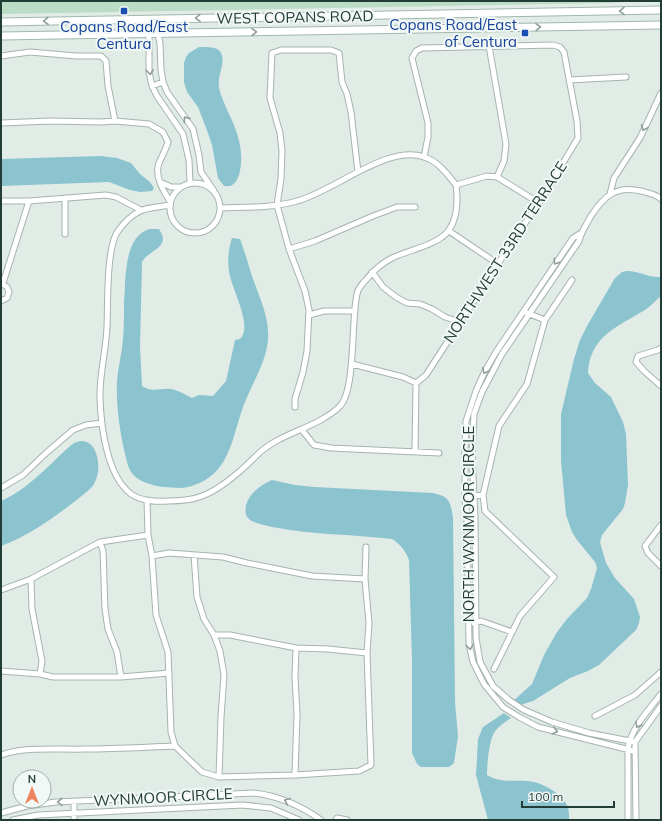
<svg xmlns="http://www.w3.org/2000/svg" width="662" height="821" font-family="Mulish,sans-serif">
	<style>
		.green { fill: #bbdcc5 }
		.water { fill: #8bc3cf }
		.lines { fill: none; stroke-linecap: round; stroke-linejoin: round }
		.minor-casing { stroke: #a5b4ae; stroke-width: 7 }
		.secondary-casing { stroke: #a0b7af; stroke-width: 9 }
		.minor { stroke: #fff; stroke-width: 5 }
		.secondary { stroke: #fff; stroke-width: 7 }
		.oneway { stroke: #909e9a }
		.transit-dot { fill: #1a4fb4; stroke: #f2f8f5; stroke-width: 1.5 }
		.labels { text-anchor: middle; dominant-baseline: central; stroke-width: 4; stroke-linejoin: round; paint-order: stroke }
		.street-label { font-size: 15px; fill: #223c36; stroke: #f2f8f5 }
		.transit-label { font-size: 15px; fill: #164399; stroke: #f2f8f5; text-anchor: end }
	</style>
	<rect width="100%" height="100%" fill="#e2ece7"/>
	<path class="green" d="M1,1h639l-32,2 -607,11z"/>
	<path class="water" d="M199,47c7,0 19,-1 22,6 5,11 -4,22 -2,34 1,8 6,17 9,25 10,20 17,41 11,63 -3,8 -6,12 -15,11l-6,-8 -6,-33 -4,-12 -10,-26 -11,-15 -3,-10v-19l2,-6 3,-4z
		M101,156l16,2 14,5 9,11 10,8 4,6 -2,3 -12,1 -10,-2 -21,-8 -108,4v-27z
		M150,229h9c13,19 -10,20 -17,33l-2,85 2,39c10,7 18,2 29,3 7,1 15,6 21,9l7,-3 14,1 13,-15 9,-41 5,-1c13,-12 -7,-48 -10,-63 -3,-13 -2,-26 2,-38l8,1c4,10 7,21 10,31 7,23 20,45 18,70 -2,22 -15,42 -23,62 -14,35 -13,74 -57,85 -8,2 -17,0 -24,0 -11,-1 -29,-6 -34,-17 -3,-5 -4,-14 -6,-20 -5,-23 -8,-46 -7,-69 1,-14 5,-28 6,-42 1,-12 1,-24 1,-36 2,-23 -1,-67 26,-74z
		M627,271c13,0 22,7 34,6v19c-5,4 -10,10 -16,14 -28,17 -55,26 -57,63l7,10 16,14 12,25 3,12 2,51 -3,18 -2,6 -21,26 -2,7 6,21 9,15 19,21 6,18 -1,6 -3,7 -37,35 -11,6 -18,7 -37,23 -13,4 -7,-4 19,-17 12,-29 13,-23 10,-13 20,-21 4,-9 6,-21 -2,-6 -18,-22 -5,-8 -6,-17 -5,-54v-47l13,-55 6,-19 7,-14 28,-48 7,-6z
		M80,441c9,0 13,4 16,12 4,11 3,26 -5,35 -5,5 -11,9 -17,14 -22,17 -46,34 -73,44v-45c26,-11 47,-35 68,-54l5,-4z
		M272,480l23,5 19,2 119,6c17,4 17,8 20,24l2,185 3,34 -4,27 -5,4h-28l-4,-3 -5,-11v-93l-3,-100c-3,-9 -9,-16 -17,-21 -40,-5 -81,-4 -120,-12 -8,-2 -17,-3 -23,-8 -4,-3 -4,-10 -3,-14 4,-13 15,-20 26,-25z
		M504,713l7,5c-4,3 -11,7 -15,12 -7,7 -9,35 -9,45 12,8 27,5 40,6 15,1 35,12 41,26 1,4 1,9 1,13h-81l-12,-45 2,-36 5,-12z"/>
	<g class="lines">
		<g class="minor-casing">
			<path id="minor" d="M155,19l5,24 1,27 2,12 4,10 26,37 6,26 2,17 13,19
				M155,20l-6,13v39l3,14 5,10 26,38 6,26 1,23
				M489,46l17,98 -2,17 -7,16
				M1,56l29,-4 46,4h25l5,5 2,25 7,35
				M569,80l57,-3
				M152,86l11,-4
				M1,123l50,-2 49,1 15,-1 34,3 14,8 5,10c-2,7 -6,14 -9,21 -5,13 4,28 11,38
				M160,182l11,5h8
				M170 208a25 25 0 1 1 50 0a25 25 0 1 1-50 0Z
				M610,194l4,-16 26,-40 21,-45
				M1,201h28l77,-6 10,2 25,13
				M169,205c-8,2 -21,2 -29,6 -8,4 -17,13 -22,20 -12,16 -10,74 -11,96 -1,24 -8,49 -7,72 1,28 7,77 31,95 10,7 26,8 37,7 11,0 24,-1 34,-5 19,-7 40,-26 54,-40 18,-18 42,-24 63,-35 7,-4 16,-9 21,-15 16,-17 11,-87 17,-112 1,-6 5,-10 9,-14 7,-9 16,-17 26,-22 16,-8 47,-13 57,-28 9,-13 9,-30 7,-45
				M221,208c25,-1 52,0 76,-7 36,-9 90,-57 127,-44 14,4 24,18 32,28l31,-9 10,1 42,26
				M449,231l49,33
				M581,233l-8,5 -77,114 -12,21 -8,18 -10,30 -1,28v48l2,22 2,125 4,18 11,22 19,23 16,10 19,10 96,24
				M65,234v-36
				M289,249l26,-8 58,-25 24,-9h18
				M372,272l11,15 13,10 11,6 13,1 12,5 13,8 15,5
				M1,283l6,4 2,5 -2,6 -6,3
				M3,283l26,-82
				M309,315l15,-4h30
				M545,320l27,-40
				M661,348l-3,2 -20,6 -2,6 8,9 17,15
				M352,364l51,13 13,6
				M295,407v-8l8,-27 4,-21 2,-41 -4,-19 -16,-42 -12,-44 4,-26 1,-28 -2,-18 -10,-35 2,-45 9,-3h50l8,3 3,29 5,12 4,18 7,60
				M302,430l12,15 17,3 108,5
				M415,452l1,-69 10,-8 88,-136 25,-36 39,-65 -1,-17 -13,-69 -4,-5 -7,-2 -131,3 -6,3 -4,7 16,65v14l-4,20
				M1,488l22,-13 22,-21 28,-24 13,-5 16,-2
				M465,497l18,-2
				M147,500l1,35 4,21 4,59 12,37 3,80 4,14 27,26 17,5 76,-2 64,-4 12,-6 -4,-112 2,-30 -4,-44 1,-32
				M661,525l-16,21 3,7 13,13
				M100,542l3,9 2,58 3,20 9,23 4,25
				M194,555l3,42 7,22 10,16 6,16 4,24 -3,42 -2,60
				M152,556l17,-3 54,4 24,6 65,13 53,3
				M31,579l1,30 10,52 -2,13
				M1,590l30,-11 69,-37 48,-7
				M474,623l7,-2 31,11
				M214,635h16l66,13 32,1 39,4
				M494,669l26,-53 34,-39 -69,-66 -2,-16 16,-69 28,-42 18,-64 -18,-7
				M1,671l39,3 13,3h68l48,-4
				M595,716l40,-21 26,-23
				M635,742l-46,-9 -37,-11 -28,-12 -15,-10 -16,-14 -13,-24 -4,-24 -1,-119 -3,-66 2,-39 8,-22 20,-38 77,-113c2,-9 7,-16 12,-25 13,-20 25,-31 50,-25 8,2 15,3 20,8
				M1,755c23,-9 60,-5 85,-6 30,0 60,-2 89,-3
				M295,775l2,-61 -2,-37 1,-29
				M74,802v18
				M1,813l26,-7 29,-4 198,-9c25,3 46,12 67,27
				M13,820l25,-5 205,-10 28,3 28,12
				M336,820l1,-2 10,2
				M628,820v-71c3,-21 20,-38 33,-55
				M636,820l-1,-78 26,-36"/>
		</g>
		<g class="secondary-casing">
			<path id="secondary" d="M1,22l660,-12
				M1,36l660,-11"/>
		</g>
		<use href="#minor" class="minor"/>
		<use href="#secondary" class="secondary"/>
	</g>
	<defs><path id="oneway-chevron" d="M-2-3.5L2.5 0L-2 3.5" fill="none" stroke-width="1.6" stroke-linecap="round" stroke-linejoin="round"/></defs>
	<g class="oneway">
		<use href="#oneway-chevron" transform="translate(622 11) rotate(179)"/>
		<use href="#oneway-chevron" transform="translate(198 18) rotate(179)"/>
		<use href="#oneway-chevron" transform="translate(46 21) rotate(179)"/>
		<use href="#oneway-chevron" transform="translate(538 27) rotate(-1)"/>
		<use href="#oneway-chevron" transform="translate(254 32) rotate(-1)"/>
		<use href="#oneway-chevron" transform="translate(150 72) rotate(84)"/>
		<use href="#oneway-chevron" transform="translate(186 119) rotate(-125)"/>
		<use href="#oneway-chevron" transform="translate(644 128) rotate(114)"/>
		<use href="#oneway-chevron" transform="translate(556 262) rotate(124)"/>
		<use href="#oneway-chevron" transform="translate(485 371) rotate(118)"/>
		<use href="#oneway-chevron" transform="translate(470 647) rotate(81)"/>
		<use href="#oneway-chevron" transform="translate(638 725) rotate(120)"/>
		<use href="#oneway-chevron" transform="translate(555 731) rotate(14)"/>
		<use href="#oneway-chevron" transform="translate(287 801) rotate(-158)"/>
		<use href="#oneway-chevron" transform="translate(60 802) rotate(177)"/>
	</g>
	<g class="transit-dot">
		<rect x="120" y="7" width="8" height="8" rx="2"/>
		<rect x="521" y="29" width="8" height="8" rx="2"/>
	</g>
	<g class="labels">
		<g class="street-label">
			<text transform="translate(295 17) rotate(-1)">WEST COPANS ROAD</text>
			<text transform="translate(505 252) rotate(-57)">NORTHWEST 33RD TERRACE</text>
			<text transform="translate(468 524) rotate(-90)">NORTH WYNMOOR CIRCLE</text>
			<text transform="translate(163 797) rotate(-3)">WYNMOOR CIRCLE</text>
		</g>
		<g class="transit-label">
			<text x="517" y="24">Copans Road/East<tspan x="517" dy="17">of Centura</tspan></text>
			<text x="124" y="26" text-anchor="middle">Copans Road/East<tspan x="124" dy="17">Centura</tspan></text>
		</g>
	</g>
	<rect width="662" height="821" fill="none" stroke="#223c36" stroke-width="4"/>
	<g transform="translate(32 789)"><circle r="19" fill="#f2f8f5" stroke="#9fada9"/>
	<path d="M0-3L7 15L0 10L-7 15Z" fill="#ee845d"/>
	<text y="-6" font-size="11" font-weight="bold" text-anchor="middle" fill="#223c36">N</text>
	</g>
	<path d="M522 801v6h92v-6" fill="none" stroke="#223c36" stroke-width="2"/>
	<text x="528" y="801" font-size="12" fill="#223c36" stroke="#f2f8f5" stroke-width="3" paint-order="stroke">100 m</text>
</svg>
